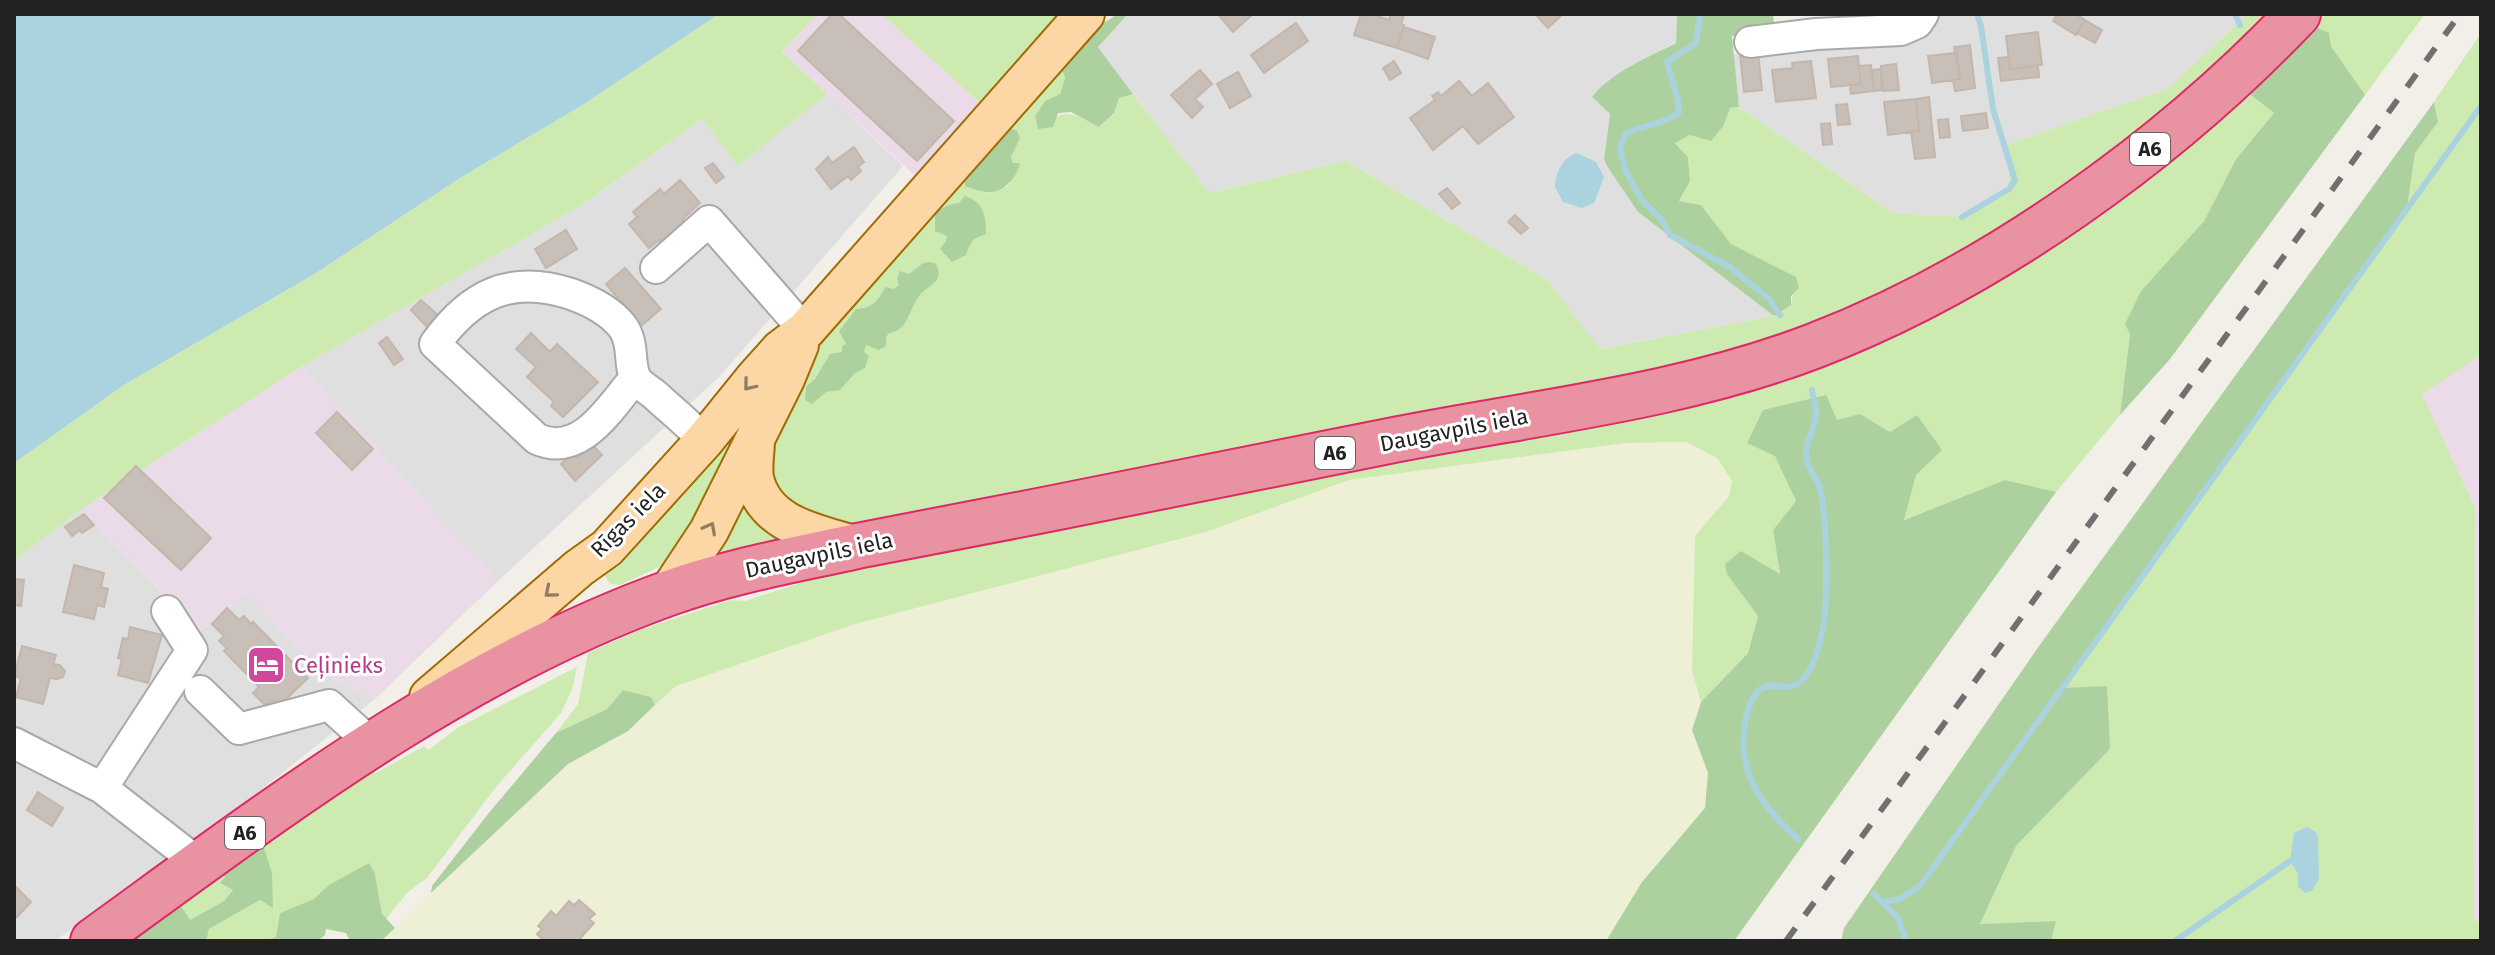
<svg xmlns="http://www.w3.org/2000/svg" width="2495" height="955" font-family="'Fira Sans',sans-serif">
	<style>
		.residential { fill: #e0dfdf }
		.industrial { fill: #ebdbe8 }
		.farmland { fill: #eef0d5 }
		.grass { fill: #cdebb0 }
		.forest { fill: #add19e }
		.water { fill: #aad3df }
		.lines { fill: none; stroke-linecap: round; stroke-linejoin: round }
		.stream { stroke: #aad3df; stroke-width: 6 }
		.building { fill: #c7bfb8; stroke: #c4b6ab; stroke-width: 2 }
		.minor-casing { stroke: #a9a9a9; stroke-width: 34 }
		.major-casing { stroke: #a06b00; stroke-width: 42 }
		.highway-casing { stroke: #dc2a67; stroke-width: 48 }
		.minor { stroke: #fff; stroke-width: 30 }
		.major { stroke: #fcd6a4; stroke-width: 38 }
		.highway { stroke: #e892a2; stroke-width: 44 }
		.rail { stroke: #707070; stroke-width: 6; stroke-dasharray: 16 16; stroke-linecap: butt }
		.oneway { stroke: #8f7c63 }
		.labels { text-anchor: middle; dominant-baseline: central; stroke-width: 6; stroke-linejoin: round; paint-order: stroke }
		.shield { fill: #fff; stroke: #646464; stroke-width: 2 }
		.shield-label { font-size: 20px; font-weight: bold; fill: #222 }
		.street-label { font-size: 22px; fill: #222; stroke: #fff }
		.hotel-label { font-size: 22px; fill: #b23c85; stroke: #fff; text-anchor: start }
	</style>
	<rect width="100%" height="100%" fill="#f2efe9"/>
	<path class="residential" d="M1128,14h549l-1,28 -49,26 -35,29 18,17 -6,45 34,53 136,104 -175,33 -52,-69 -201,-119 -138,32 -110,-146z
		M1942,14h306l-81,75 -159,55 1,45 -47,28 -69,-4 -154,-106 -6,-53 184,-15z
		M827,94l76,72 -183,210 -221,204 -198,-213 278,-160 123,-88 36,46z
		M80,510l121,121 45,-38 79,83 51,22 -119,95 -202,148h-41v-380z"/>
	<path class="industrial" d="M817,14h64l100,90 -67,71 -132,-123z
		M2481,355v566l-8,1 -51,-528z
		M301,367l198,213 -123,118 -51,-22 -79,-83 -44,38 -122,-121z"/>
	<path class="farmland" d="M1686,442l31,16 15,23 -3,15 -34,40 -3,135 9,31 -9,28 16,43 -3,35 -63,74 -36,59h-1225l187,-177 60,-33 47,-45 180,-62 351,-92 143,-52 277,-37z"/>
	<path class="grass" d="M719,14h98l-35,38 45,42 -89,72 -36,-47 -123,88 -278,160 -221,143 -66,51v-98l110,-78 192,-112 144,-95 124,-74z
		M881,14h180l-80,90z
		M2248,14h23l-127,118 -195,131 -200,91 -914,174h-13l-62,-53 52,-124 151,-173 3,9 23,6 19,-7 12,-23h-7l-11,-38 57,-61 6,15 -5,15 -15,7 -10,15 4,13c27,-22 31,-17 61,-2l14,-14 5,-15 14,-4 76,99 137,-32 201,119 53,69 174,-33 17,-11 5,-28 -65,-33 -30,-39 -22,-4 11,-20 -2,-24 -13,-15 15,-7 34,-10 6,-17 9,-1 154,106 69,4 47,-28 -1,-45 159,-55z
		M2314,14h111l-60,81 -34,-49 -25,-23z
		M2481,33v322l-59,39 53,114 -2,413h8v20h-430l5,-20 -76,3 36,-78 94,-97 -49,-60 346,-481 8,-55 23,-31 -4,-20z
		M2247,92l27,21 -38,46 -32,62 -63,70 -11,43 -10,81 -64,77 -51,-12 -102,40 13,-45 25,-25 -51,-18 -30,-17 -85,40 21,46 -23,29 7,45 -53,-1 31,41 -10,38 -47,49 -9,-31 3,-135 34,-40 3,-15 -15,-23 -31,-16 -60,1 -277,37 -143,52 -351,92 -179,62 -21,19 -4,-8 -28,-7 -16,19 -51,24 22,-29 10,-51 52,-23 91,-30 14,1 83,-27 40,-9 428,-85 7,2 404,-77 107,-37z
		M761,403l-91,159 -50,23 -10,-1 -6,-10 2,-5z
		M738,499l51,39 -78,15z
		M577,667l-5,23 -11,23 -65,74 -69,91 -20,15 -21,26 -4,-5 -7,-40 -46,11 -14,14 -35,14 -4,25 -10,3h-63l4,-3 2,-9 51,-29 13,7 -11,-65 107,-73 7,4 48,-27 4,4 31,-23z
		M219,870l6,7 -5,6 13,7 -9,11 -34,20 -11,-18z"/>
	<path class="forest" d="M1118,14h10l-30,33 35,47 -14,4 -5,15 -15,14 -28,-15 -13,1 -5,14 -15,2 -3,-13 10,-15 15,-7 5,-16 -6,-15 41,-48 5,7z
		M1677,14h96l2,18 -43,4 7,71 -9,1 -6,17 -13,16 -21,-6 -15,8 13,14 2,24 -11,20 22,4 30,39 65,33 3,11 -8,8v9l-17,11 -136,-104 -31,-46 -3,-7 6,-45 -18,-17c21,-26 55,-39 84,-54z
		M2306,23l23,10 2,13 34,49 -195,264 -50,56 10,-81 -5,-10 16,-33 63,-70 32,-62 38,-46 -27,-21z
		M2434,102l4,20 -23,31 -8,55 -345,480 45,-2 3,63 -94,97 -36,78 76,-3 -5,20h-210l3,-13 195,-282z
		M1002,125l15,6 3,7 -9,19 2,6h7c-3,15 -17,31 -33,29 -7,0 -14,-4 -21,-5l-3,-9z
		M965,196c19,6 21,20 21,38 -15,5 -15,8 -20,21l-14,7 -12,-13 6,-8 1,-5 -12,-5v-19l14,-7 10,-2z
		M930,262l6,2c9,18 -8,21 -16,31 -11,12 -11,36 -31,38l-3,4v9l-7,4 -13,-5 -2,7 5,4 -4,12 -10,5 -15,17 -14,2 -14,12 -7,-4 1,-13 9,-8 15,-25 12,-2v-6l4,-2 -7,-13 17,-22c16,0 23,-9 29,-22l9,2 5,-4 -2,-6 3,-8 9,3 14,-11z
		M1826,395l11,25 23,-6 30,18 27,-17 25,35 -26,25 -12,45 101,-40 51,12 -322,449h-128l36,-59 63,-74 3,-35 -16,-43 9,-28 47,-49 10,-37 -31,-42 -2,-10 16,-13 39,23 -7,-44 23,-29 -21,-45 -28,-13 16,-33z
		M623,690l28,7 4,8 -27,26 -60,33 -137,129 1,-7 56,-72 68,-81 51,-24z
		M262,842l10,31 1,35 -13,-8 -51,29 -2,9 -4,3h-82l58,-38 11,17 34,-19 9,-11 -13,-7 5,-6 -6,-7z
		M369,863l6,11 7,40 13,14 -14,13h-31l-4,-8 -20,-4 -1,6 -7,6h-52l10,-4 4,-24 34,-14 15,-14z"/>
	<path class="water" d="M14,14h705l-135,90 -124,74 -144,95 -192,112 -110,78z
		M1577,153l19,9 8,15 -10,26 -12,5 -19,-6 -8,-15c1,-15 7,-29 22,-34z
		M2307,827l9,5 2,6 1,41 -7,12 -7,2 -7,-6v-13l-8,-13 4,-28z"/>
	<g class="lines">
		<path class="stream" d="M1700,14l-4,29 -29,19 11,38 1,12c-16,14 -37,12 -54,22l-5,15 6,23 15,27 20,20 9,16 60,32 39,32 11,16
			M2235,14l5,11
			M1962,217l47,-28 6,-9 -22,-71 -12,-83 -4,-12
			M1798,839c-34,-30 -62,-66 -53,-115 2,-10 5,-25 13,-33 11,-10 24,-2 35,-5 20,-7 26,-41 30,-58 5,-28 4,-113 -3,-140 -3,-11 -14,-20 -14,-33 -1,-14 10,-27 10,-41 0,-8 -3,-16 -4,-24
			M1874,894l24,24 8,23
			M1883,902l17,-3 19,-12 562,-781
			M2175,941l115,-80"/>
	</g>
	<path class="building" d="M832,14h7l115,107 -37,40 -119,-110z
		M1218,14h35l-20,18z
		M1361,14h17l-1,2 12,4 2,-6 13,1 -3,9 3,1 -7,23 -43,-13z
		M1535,14h28l-15,14z
		M2057,14h18l10,6 -9,15 -23,-14z
		M2085,20l17,10 -7,13 -18,-10z
		M1296,23l12,18 -44,32 -13,-18z
		M1404,27l31,10 -7,22 -31,-11z
		M2038,32l4,33 -32,4 -4,-33z
		M1970,45l5,43 -20,3 -2,-11 7,-1 -6,-32z
		M1758,53l4,37 -18,2 -4,-38z
		M1955,53h2l3,26 -28,4 -4,-27z
		M1858,56l3,28 -30,3 -3,-28z
		M2008,57l2,12 28,-3 1,11 -38,4 -3,-23z
		M1394,61l7,12 -11,7 -7,-12z
		M1811,61l5,37 -40,4 -4,-32 21,-2 -1,-5z
		M1896,64l3,26 -16,1 -2,-25z
		M1871,65l3,26 -23,3 -1,-9 11,-1 -2,-18z
		M1881,69l1,21 -8,1 -2,-21z
		M1200,70l12,14 -17,15 8,8 -11,11 -21,-23z
		M1238,72l13,24 -21,12 -13,-24z
		M1459,81l13,15 16,-13 26,34 -36,27 -15,-18 -30,24 -23,-32 25,-18 -3,-4 6,-4 3,4z
		M1929,97l6,60 -20,2 -4,-27 8,-1 -3,-32z
		M1916,99l3,32 -31,4 -4,-33z
		M1847,104l3,20 -12,1 -2,-20z
		M1986,113l2,15 -25,3 -2,-15z
		M1948,119l2,18 -10,1 -2,-18z
		M1830,123l2,21 -9,1 -2,-21z
		M854,147l10,15 -6,5 3,4 -10,9 -3,-4 -17,13 -15,-20 12,-12 4,6z
		M713,163l11,14 -8,6 -11,-15z
		M680,180l20,23 -17,16 2,2 -24,22 -2,-3 -10,8 -20,-24 8,-7 -4,-5 27,-23 4,5z
		M1447,188l13,15 -8,6 -13,-15z
		M1515,215l13,13 -7,6 -13,-12z
		M566,230l11,19 -31,19 -11,-19z
		M625,268l36,41 -20,17 -35,-42z
		M421,300l18,16 -11,12 -17,-18z
		M531,333l19,19 7,-8 41,38 -35,35 -12,-11 3,-4 -27,-25 9,-10 -20,-18z
		M387,337l16,22 -9,6 -15,-22z
		M337,412l36,37 -21,21 -36,-37z
		M587,439l15,16 -27,26 -14,-17z
		M136,466l75,72 -30,32 -77,-72z
		M84,514l10,11 -12,8 -2,-3 -8,6 -7,-9z
		M74,565l30,8 -3,14 7,2 -4,18 -7,-2 -3,14 -31,-7z
		M14,579l10,1 -3,26 -7,-1z
		M227,608l12,12 5,-4 7,8 2,-2 55,56 -30,29 -6,-7 -6,6 -13,-13 6,-6 -35,-36 3,-3 -8,-7 5,-5 -12,-12z
		M130,627l32,8 -14,48 -30,-8 4,-16 -4,-1 5,-20 5,1z
		M22,646l34,9 -3,9 7,1 5,6 -2,6 -6,2 -7,-1 -7,26 -27,-7 5,-19 -7,-2z
		M38,792l25,16 -11,18 -25,-16z
		M14,885l17,17 -14,15 -3,-3z
		M579,900l16,14 -6,5 5,4 -16,18h-34l-7,-7 5,-5 -4,-3 13,-15 5,5 13,-15 5,4z"/>
	<g class="lines">
		<g class="minor-casing">
			<path id="minor" d="M1750,42l66,-8 85,-4 16,-7 6,-9
				M656,268l53,-47 96,110
				M635,378c-24,28 -54,81 -98,61l-102,-95c35,-49 75,-70 136,-50 20,7 38,16 51,32 13,17 6,39 14,53 4,6 13,11 19,16 16,15 34,29 49,46
				M200,691l39,38 90,-24 44,40
				M14,743l88,45 99,77
				M102,788l90,-138 -25,-39"/>
		</g>
		<g class="major-casing">
			<path id="major" d="M755,440c0,12 -3,26 -1,38 10,48 64,56 103,68
				M668,593l41,-62 76,-152 14,-34
				M429,697l150,-129 28,-20 97,-107 51,-63 25,-28 25,-19 280,-317"/>
		</g>
		<g class="highway-casing">
			<path id="highway" d="M93,941c181,-131 364,-272 576,-348 61,-22 125,-33 188,-47 181,-34 361,-71 542,-107 138,-27 282,-42 415,-93 177,-68 354,-195 484,-332"/>
		</g>
		<use href="#minor" class="minor"/>
		<use href="#major" class="major"/>
		<use href="#highway" class="highway"/>
		<path class="rail" d="M1786,941l674,-927"/>
	</g>
	<defs><path id="oneway-chevron" d="M-2-3.5L2.5 0L-2 3.5" fill="none" stroke-width="1.6" stroke-linecap="round" stroke-linejoin="round" transform="scale(2)"/></defs>
	<g class="oneway">
		<use href="#oneway-chevron" transform="translate(749 385) rotate(129)"/>
		<use href="#oneway-chevron" transform="translate(710 528) rotate(-62)"/>
		<use href="#oneway-chevron" transform="translate(550 592) rotate(140)"/>
	</g>
	<defs>
		<g id="hotel-square" transform="scale(2)"><rect x="-9" y="-9" width="18" height="18" rx="4" fill="#d1479c" stroke="#fff"/><path d="M-6-4.5h1.5V1H6V5H4.5V3h-9V5H-6ZM-4 0a1.8 1.8 0 1 1 3.6 0ZM.5 0V-2.5h3Q6-2.5 6 0Z" fill="#fff"/></g>
	</defs>
	<g fill-rule="evenodd">
		<use href="#hotel-square" x="266" y="665"/>
	</g>
	<g class="labels">
		<g class="shield">
			<rect x="2130" y="133" width="40" height="32" rx="6"/>
			<rect x="1315" y="437" width="40" height="32" rx="6"/>
			<rect x="225" y="817" width="40" height="32" rx="6"/>
		</g>
		<g class="shield-label">
			<text x="2150" y="149">A6</text>
			<text x="1335" y="453">A6</text>
			<text x="245" y="833">A6</text>
		</g>
		<g class="street-label">
			<text transform="translate(1454 430) rotate(-11)">Daugavpils iela</text>
			<text transform="translate(628 520) rotate(-45)">Rīgas iela</text>
			<text transform="translate(819 555) rotate(-12)">Daugavpils iela</text>
		</g>
		<g class="hotel-label">
			<text x="294" y="665">Ceļinieks</text>
		</g>
	</g>
	<rect width="2495" height="955" fill="none" stroke="#222222" stroke-width="32"/>
</svg>
